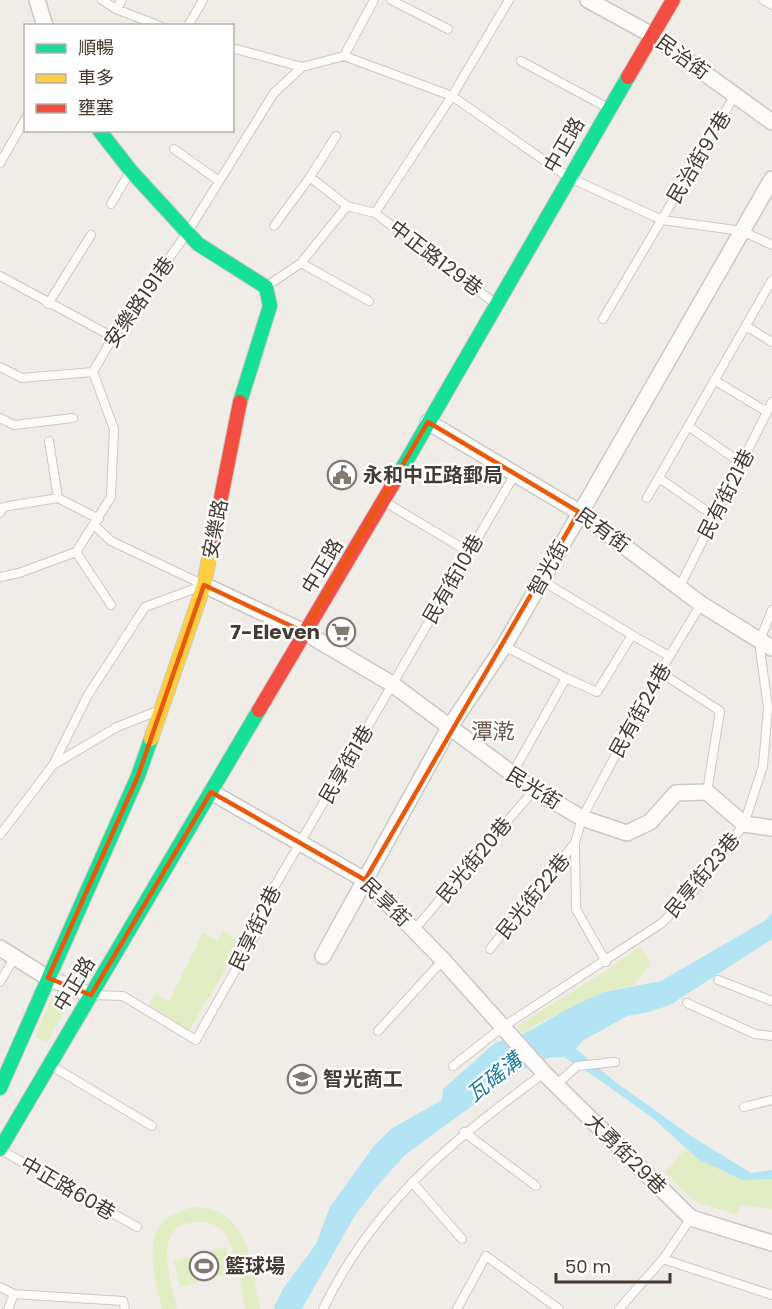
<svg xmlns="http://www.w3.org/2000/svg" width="772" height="1309" font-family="Poppins,'Noto Sans TC',sans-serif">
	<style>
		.green { fill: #e3edc3 }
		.water { fill: #b2e4f4 }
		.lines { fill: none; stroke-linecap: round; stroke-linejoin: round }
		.lane-casing { stroke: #ccc8c3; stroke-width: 10 }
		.street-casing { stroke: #ccc8c3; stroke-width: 18 }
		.fast-casing { stroke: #d1c9be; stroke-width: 16 }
		.slow-casing { stroke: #d1c9be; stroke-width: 16 }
		.jam-casing { stroke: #d1c9be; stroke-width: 16 }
		.lane { stroke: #fdfcfb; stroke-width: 8 }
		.street { stroke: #fdfcfb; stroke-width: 15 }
		.fast { stroke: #16e098; stroke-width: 14 }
		.slow { stroke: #ffcf43; stroke-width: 14 }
		.jam { stroke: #f24e42; stroke-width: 14 }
		.marked { fill: none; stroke: #e8590c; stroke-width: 4.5; stroke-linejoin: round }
		.labels { text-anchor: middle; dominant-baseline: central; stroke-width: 4.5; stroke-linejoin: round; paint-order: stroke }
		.street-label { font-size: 20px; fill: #463b32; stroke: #fff }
		.poi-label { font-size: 20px; font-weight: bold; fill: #463b32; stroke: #fff; text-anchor: start }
		.water-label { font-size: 21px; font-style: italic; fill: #1c7b9b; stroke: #fff }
		.quarter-label { font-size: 22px; fill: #6a5748; stroke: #fff }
	</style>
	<rect width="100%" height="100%" fill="#f0ece7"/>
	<path class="green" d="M224,931l17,13 -52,86 -40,-25 7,-11 13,7 34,-68 13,8z
		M639,947l10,11 1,7 -16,20 -30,7 -69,33 -11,9 -7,-8 86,-53z
		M52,997l11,8 1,7 -17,30 -12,-5z
		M686,1148l12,11 44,21 30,-1v30l-32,-4 -3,10 -41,-13 -31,-29z
		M194,1207c57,1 57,59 66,102h-15c-4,-20 -8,-56 -18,-73 -6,-9 -17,-15 -28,-14 -50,0 -28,59 -22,87h-15c-9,-42 -26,-90 32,-102z
		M225,1247l10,25 -55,15 -6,-26z"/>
	<path class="water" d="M772,913v26l-102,66 -21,7 -22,4 -45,25 -6,8 38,32 77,55 60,37 21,-3v9l-30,1 -44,-21 -44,-40 -53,-38 -37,-24 -17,1 -26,12 -116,85 -28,31 -23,31 -52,92h-29l10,-20 33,-45 14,-37 44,-61 17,-17 51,-29 1,-11 52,-46 29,-9 49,-28 31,-14 57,-11 105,-61z"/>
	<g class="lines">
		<g class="lane-casing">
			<path id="lane" d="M102,0l14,9 44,17
				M391,0l57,29
				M763,0l9,5
				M116,9l6,-9
				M188,26l15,-26
				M232,48l70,19 42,-11
				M344,56l108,40 116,81 94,43 80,11 30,14
				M344,56l30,-56
				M521,61l87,47
				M174,149l45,32
				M0,163l26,-45
				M310,177l26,-41
				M111,204l19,-32
				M375,213l77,-117 57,-96
				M274,226l36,-49 37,29
				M301,263l68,38
				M0,276l113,61
				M267,286l34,-23 46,-57 28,7 121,91
				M48,304l43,-69
				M603,319l132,-224
				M746,326l26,16
				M0,367l22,11 71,-6
				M93,372l20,-35 74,-104 87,-140 28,-26
				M714,380l53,32
				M0,418l14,7 59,-7
				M688,426l53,37
				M49,441l9,57
				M659,478l55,38
				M647,498l125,-218
				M385,502l84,50
				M0,513l3,-6 55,-9 41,21
				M94,525l17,16 91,43
				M76,552l35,53
				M0,577l19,-4 57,-21 35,-55 3,-68 -21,-57
				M541,580l91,55 -35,57 -31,-14
				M680,586l92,-184
				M632,635l37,21
				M504,646l62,32 -54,96
				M660,672l60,39 -13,81
				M53,765l64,-38 38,-15
				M0,835l53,-70 35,-70 57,-88 54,-20
				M414,930l120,-140
				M490,949l85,-106
				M606,962l-30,-53 -1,-66 7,-25 78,-146 41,-68
				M718,980l54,21
				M0,982l15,-25
				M93,995l30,1 73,44 61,-108 5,-24 253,-434
				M687,1003l68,31 17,2
				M378,1031l65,-71
				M50,1065l102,61
				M453,1066l51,-40 158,-103 35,-36 47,-63 19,-58 5,-58 -9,-66 13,-32
				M557,1084l20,-18 38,-4
				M744,1107l28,-7
				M464,1132l72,54
				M1,1150l136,77
				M412,1182l50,57
				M663,1259l109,36
				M0,1287l14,7 109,7 2,8
				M8,1309l6,-15
				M323,1309c52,-107 128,-167 221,-236
				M457,1309l29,-53 73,53
				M619,1309l44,-50 28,-41"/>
		</g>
		<g class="street-casing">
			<path id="street" d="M37,0l8,26
				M588,0l64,35 120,87
				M428,422l151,90 122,92 71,44
				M204,585l100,47 88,52 142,106 48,28 45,15 23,-11 26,-29 31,-1 37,32 28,4
				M211,792l154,88 78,80 101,113 147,145 81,25
				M0,948l48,30 43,17
				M323,956l126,-228 55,-82 268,-467"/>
		</g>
		<g class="fast-casing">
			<path id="fast" d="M99,130l32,41 67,73 68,43 4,19 -30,96
				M396,479l232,-402
				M0,1088l138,-312 13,-37
				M0,1149l259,-439"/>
		</g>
		<g class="slow-casing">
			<path id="slow" d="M151,739l53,-154 7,-37"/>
		</g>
		<g class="jam-casing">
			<path id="jam" d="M628,77l45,-77
				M211,548l29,-146
				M259,710l137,-231"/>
		</g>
		<use href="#lane" class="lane"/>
		<use href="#street" class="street"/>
		<use href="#fast" class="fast"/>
		<use href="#slow" class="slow"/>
		<use href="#jam" class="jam"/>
	</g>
	<path class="marked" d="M428,422l151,90 -214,368 -154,-88 -120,203 -43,-17 90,-202 66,-191 100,47z"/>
	<defs>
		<g id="civic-ring" transform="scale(1.5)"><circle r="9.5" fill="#fff" stroke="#827971" stroke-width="1.5"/><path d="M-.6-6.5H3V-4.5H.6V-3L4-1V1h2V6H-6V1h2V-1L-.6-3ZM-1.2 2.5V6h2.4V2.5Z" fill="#827971"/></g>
		<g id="supermarket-ring" transform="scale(1.5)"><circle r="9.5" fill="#fff" stroke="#827971" stroke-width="1.5"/><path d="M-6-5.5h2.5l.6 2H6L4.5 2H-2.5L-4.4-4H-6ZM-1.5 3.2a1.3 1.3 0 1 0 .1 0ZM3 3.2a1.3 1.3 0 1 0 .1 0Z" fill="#827971"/></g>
		<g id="school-ring" transform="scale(1.5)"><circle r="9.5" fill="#fff" stroke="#827971" stroke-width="1.5"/><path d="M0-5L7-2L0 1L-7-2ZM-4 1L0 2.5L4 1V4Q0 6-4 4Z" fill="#827971"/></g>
		<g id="stadium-ring" transform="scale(1.5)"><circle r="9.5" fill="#fff" stroke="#827971" stroke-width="1.5"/><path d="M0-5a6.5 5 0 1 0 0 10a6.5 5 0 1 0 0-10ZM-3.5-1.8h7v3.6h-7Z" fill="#827971"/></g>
	</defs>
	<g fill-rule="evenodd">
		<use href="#civic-ring" x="342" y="475"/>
		<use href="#supermarket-ring" x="341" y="632"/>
		<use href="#school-ring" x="302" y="1079"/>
		<use href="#stadium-ring" x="204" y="1266"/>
	</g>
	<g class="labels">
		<g class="street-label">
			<text transform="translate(683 57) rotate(36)">民治街</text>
			<text transform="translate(564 145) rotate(-60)">中正路</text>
			<text transform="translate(699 157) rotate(-59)">民治街97巷</text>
			<text transform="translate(436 258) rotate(37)">中正路129巷</text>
			<text transform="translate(139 302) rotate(-55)">安樂路191巷</text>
			<text transform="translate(726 494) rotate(-63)">民有街21巷</text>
			<text transform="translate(215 529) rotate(-79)">安樂路</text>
			<text transform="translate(603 530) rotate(36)">民有街</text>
			<text transform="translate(322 566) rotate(-59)">中正路</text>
			<text transform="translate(548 568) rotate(-61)">智光街</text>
			<text transform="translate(453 579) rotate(-60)">民有街10巷</text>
			<text transform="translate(640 710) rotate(-61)">民有街24巷</text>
			<text transform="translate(346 764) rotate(-60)">民享街1巷</text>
			<text transform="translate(534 788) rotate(32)">民光街</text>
			<text transform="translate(474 860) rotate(-50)">民光街20巷</text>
			<text transform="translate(702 875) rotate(-50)">民享街23巷</text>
			<text transform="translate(533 896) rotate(-51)">民光街22巷</text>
			<text transform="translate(386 902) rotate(44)">民享街</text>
			<text transform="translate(255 928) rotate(-64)">民享街2巷</text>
			<text transform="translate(74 984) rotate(-59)">中正路</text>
			<text transform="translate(626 1154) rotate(45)">大勇街29巷</text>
			<text transform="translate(68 1188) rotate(30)">中正路60巷</text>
		</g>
		<g class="poi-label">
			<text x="363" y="475">永和中正路郵局</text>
			<text x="320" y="632" text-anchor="end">7-Eleven</text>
			<text x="323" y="1079">智光商工</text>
			<text x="225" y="1266">籃球場</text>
		</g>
		<g class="water-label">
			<text transform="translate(494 1077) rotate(-39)">瓦磘溝</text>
		</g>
		<g class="quarter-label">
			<text x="493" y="731">潭漧</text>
		</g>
	</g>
	<rect x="24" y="24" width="210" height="108" fill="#ffffff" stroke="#b5b1ad" stroke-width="1.5"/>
	<rect x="36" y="44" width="30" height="9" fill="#16e098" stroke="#b5b1ad" stroke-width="1.5"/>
	<text x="78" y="54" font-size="18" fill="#463b32">順暢</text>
	<rect x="36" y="74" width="30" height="9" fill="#ffcf43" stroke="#b5b1ad" stroke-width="1.5"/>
	<text x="78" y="84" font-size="18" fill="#463b32">車多</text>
	<rect x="36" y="104" width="30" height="9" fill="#f24e42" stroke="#b5b1ad" stroke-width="1.5"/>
	<text x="78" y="114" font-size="18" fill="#463b32">壅塞</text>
	<path d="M556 1273v9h114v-9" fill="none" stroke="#463b32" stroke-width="3"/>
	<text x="565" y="1273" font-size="18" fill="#463b32" stroke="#ffffff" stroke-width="4.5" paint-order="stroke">50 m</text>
</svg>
